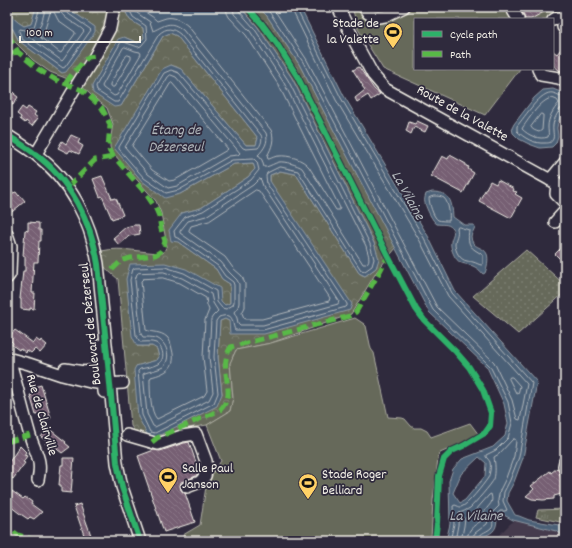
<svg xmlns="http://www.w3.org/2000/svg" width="572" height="548" font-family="Dekko,sans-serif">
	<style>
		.built { fill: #443a4d }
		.grass { fill: url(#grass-tufts); stroke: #adada1 }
		.forest { fill: url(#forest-crowns); stroke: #adada1 }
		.park { fill: #66695a; stroke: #adada1 }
		.garden { fill: url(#garden-dots); stroke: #adada1 }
		.water { fill: #4c6077; stroke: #8f9aa4; fill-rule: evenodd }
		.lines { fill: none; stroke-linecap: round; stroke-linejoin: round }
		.shore { stroke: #b1b7bb; stroke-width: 1 }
		.building { fill: url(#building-back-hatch); stroke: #f4f1e8 }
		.minor-casing { stroke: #f4f1e8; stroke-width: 14 }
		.minor { stroke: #2f2a3d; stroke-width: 11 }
		.quiet { stroke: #58b947; stroke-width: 5; stroke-dasharray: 10 5; stroke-linecap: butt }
		.cycleway-casing { stroke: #2f2a3d; stroke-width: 8 }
		.cycleway { stroke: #2db169; stroke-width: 6 }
		.labels { text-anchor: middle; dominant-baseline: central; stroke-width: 3.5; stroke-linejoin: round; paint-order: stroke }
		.poi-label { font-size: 14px; fill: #f4f1e8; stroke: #2f2a3d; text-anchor: start }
		.street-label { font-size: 14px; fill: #f4f1e8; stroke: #2f2a3d }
		.water-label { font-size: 15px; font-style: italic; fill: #b1b7bb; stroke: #2f2a3d }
	</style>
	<defs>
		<pattern id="grass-tufts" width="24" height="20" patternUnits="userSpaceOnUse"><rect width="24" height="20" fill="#66695a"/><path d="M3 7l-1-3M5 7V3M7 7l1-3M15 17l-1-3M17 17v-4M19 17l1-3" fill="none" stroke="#7c7f72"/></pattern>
		<pattern id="forest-crowns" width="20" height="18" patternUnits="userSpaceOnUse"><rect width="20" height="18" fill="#66695a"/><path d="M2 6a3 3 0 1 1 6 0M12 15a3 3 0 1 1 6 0" fill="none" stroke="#7c7f72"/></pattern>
		<pattern id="garden-dots" width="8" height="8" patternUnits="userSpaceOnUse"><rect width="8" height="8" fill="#66695a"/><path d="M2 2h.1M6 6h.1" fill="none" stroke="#7c7f72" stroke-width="1.8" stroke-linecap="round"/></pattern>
		<pattern id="building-back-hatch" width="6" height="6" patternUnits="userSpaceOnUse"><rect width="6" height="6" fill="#765e73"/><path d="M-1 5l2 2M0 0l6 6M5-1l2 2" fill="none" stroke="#8a7687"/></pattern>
	</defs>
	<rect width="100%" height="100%" fill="#2f2a3d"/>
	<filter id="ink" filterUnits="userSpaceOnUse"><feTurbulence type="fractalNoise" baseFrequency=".025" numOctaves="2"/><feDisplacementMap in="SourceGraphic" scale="8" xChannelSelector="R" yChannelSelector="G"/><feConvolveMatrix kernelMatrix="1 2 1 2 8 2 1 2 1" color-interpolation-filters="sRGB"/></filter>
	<g filter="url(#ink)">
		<path class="built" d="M518,519l47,12v10h-71l1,-2 16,-16z"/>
		<path class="grass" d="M565,509v14l-29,-6 2,-7z"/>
		<path class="forest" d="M9,7h27l-5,17 -7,2c-7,-4 -15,-10 -15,-19z
			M66,7h58v2l6,11 13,8 1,10 -6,5 -14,-6 -3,69 42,-70 7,-3 7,3 81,102 -2,7h-10l-65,-76 -10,-4 9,129 54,-30 19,-1 2,6 -7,8 -47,31 -19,5 -4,29 38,27 6,10 8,5v19l-5,2 -4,-4 -84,45h16l4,3 2,8 -2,3 -21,6 86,28 -4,-37 2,-36 5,-2 4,2 41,-140v-6l10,-4 16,3 63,99 6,3 11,-8 2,-9 -4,-16 -82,-165 -35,-52 -17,-19h18l9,9 32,48 97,184 -19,23 -26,43 -80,29 -35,7 -6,14 3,34 -3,13 -23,14 -24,4 -23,9h-11l-14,-6 -4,-6 -13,-147c-8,-7 -22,-16 -16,-28 20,-5 41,2 61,2l4,-7 -6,-33 -5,-12 -44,-49 -2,-5v-5l3,-18 -6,-16 -16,-13 -13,-12 -28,-11 -17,-12 -19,-19 -4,2 -3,-1v-14l6,1 6,12 43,32 33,-46z"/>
		<path class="park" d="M352,7h213v5l-12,15v-8h-138v50h105l-35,46 -102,-46 -25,-40z
			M355,318l9,6 2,2 5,23 3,4 14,64 14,1 3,1 6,7 3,2h7l6,3 4,6 39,-14 9,12 -7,4 -32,14 -2,5 -5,42 -2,39 -1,2h-245l-2,-6 17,-10 7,-45 14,-19 -14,-36 23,-14 3,-13 -3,-35 6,-13 35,-7z"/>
		<path class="garden" d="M526,250l39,35v7l-47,42 -45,-38z"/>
		<path class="water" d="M7,7h2c0,9 8,15 15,19l7,-2 5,-17h30l29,20v5l-29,40 -4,1 -43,-32 -6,-12 -6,-1z
			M124,7h116l17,19 35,52 82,165 5,16 -3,9 -11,8 -6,-3 -63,-99 -16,-3 -10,4v6l82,123 -2,6 -86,24h-34l-1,-13 -4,-2 -5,2 -2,36 4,37 -5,12 -61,31 -8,-1 -10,-19 -4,-47 2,-4 21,-6 2,-3 -2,-8 -5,-3h-15l-5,-10 -6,-57 4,-15 35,-1 21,6 34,19 1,13 4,4 5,-2v-19l-8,-5 -6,-10 -38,-27 -7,-1 -2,-11 13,-17 19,-5 47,-31 7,-8 -2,-6 -19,1 -54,30 -15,4 -23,-17 -28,-33 48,-79 9,-4 10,4 65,76h10l2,-7 -81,-102 -7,-3 -7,3 -42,70 -7,1 -21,-14 -1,-7 26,-47 6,-2 14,6 6,-5 -1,-10 -13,-8 -6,-11z
			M258,7h42l44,89 84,140 27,55 82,91 -14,76 -9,24 -6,11 -1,8 8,14 4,1 10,4 36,6v15l-3,-1 -1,-6 -5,-3 -43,-11 -11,-6 -5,6c-1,12 -5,12 -15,18l1,3h-37l4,-17 -1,-43 4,-12 9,-10 31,-12 12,-11 3,-13 -4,-19 -17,-37 -58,-55 -130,-248 -32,-48zM479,457l7,6 -1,13 -20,24 -5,3 -7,-10 8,-19z
			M553,89l10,4 2,3v13l-7,13 -1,6 1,8 -2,7 -4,4 -12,1 -11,-4 -10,-5 -6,-6 -1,-5 2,-4 20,-26 9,-8z
			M432,192c18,0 20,9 21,25l11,8h10l1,2c-1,3 -3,6 -4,9 0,13 13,10 16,18 2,5 0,14 -2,19l-2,1c-3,-4 -6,-6 -10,-8 -8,-3 -13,-1 -18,-9 -2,-4 -5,-10 -4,-15 0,-5 5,-9 1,-14 -4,-5 -10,-3 -15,-4 -4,-2 -11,-16 -12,-21 -1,-3 0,-6 1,-9z"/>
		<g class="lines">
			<path class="shore" d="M40,7l-6,20 -9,3 -5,-1 -1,2 3,8 41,29 2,-1 26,-37 -1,-1 -24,-17 -2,-5
				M45,7c0,5 -4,18 -7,23 -2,2 -6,3 -9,4l-1,2 34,25 1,-1 21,-29c-7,-8 -24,-12 -25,-24
				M128,7l5,10 13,9 1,13 -6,7 -3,1 -14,-5h-3l-25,44 1,5 17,11h4l41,-68c8,-7 13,-6 21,0l81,101c2,4 0,10 -3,13l-12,1 -3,-1 -64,-75 -8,-3 -7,3 -45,74v2l25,29 22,15 13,-3 53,-30 22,-1 3,3 2,8 -8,10 -48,31 -18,6 -11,14 1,6 5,2 38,27 7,10 8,6 1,3v17l-1,3 -7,4 -4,-1 -5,-6 -1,-11 -32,-18 -19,-6 -30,1 -2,1 -3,11 6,55 4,7c5,0 11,-1 16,1 7,4 10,16 2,21 -6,3 -13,4 -18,5l-2,2 4,44 8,17 5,1 59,-30 4,-10 -4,-36 2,-36 3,-4c16,-5 12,4 16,13h28l83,-23 1,-1v-2l-80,-120 -1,-8 1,-3 12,-6h2l17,4 63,99 4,1 7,-5 2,-7 -4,-15 -82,-164 -34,-52 -15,-17 -1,-4
				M133,7l4,6 13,9 3,9c13,-6 17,-11 30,-1l83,103c3,9 -2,16 -8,22l4,5 2,7h2c4,-1 9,-4 13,-5 5,-1 19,3 23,6l61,96h3c6,-4 1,-12 0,-18l-82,-163 -34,-52 -16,-17 -1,-7
				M140,7c4,6 12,8 17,14 3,-1 6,-2 9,-3 8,-2 16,3 22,8l83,104c4,8 1,18 -4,26l1,3h1c3,-1 6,-3 10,-3 9,-1 24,3 30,11l27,43h3l1,-2 -61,-122 -33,-51 -17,-18 -2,-4 -1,-6
				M264,7l6,6 33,49 130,248 57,56 18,36 4,21 -4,15 -12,12 -10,5v2c1,1 3,3 4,5 1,4 0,12 -2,16 -5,7 -20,27 -27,29 -2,0 -3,-1 -6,-2l-2,1 1,18 -4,17
				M271,7l4,4 32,49 130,247 57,55 18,38 5,19 3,1 7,-36 -79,-88 -28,-55 -84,-141 -43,-88 -1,-5
				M297,7v3l44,88 83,140 28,55 80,90 -13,74 -9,23 -6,12 -1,9 4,9 -2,1h-5c-2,2 -6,5 -7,7 -1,4 1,7 -2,10 -5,5 -14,5 -12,13
				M52,12h2l4,8 17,12v2l-14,19 -2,-1 -19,-15 5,-8 5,-16z
				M125,47l10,4 5,1 1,2 -24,41 -3,1 -11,-8 -1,-2 21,-38z
				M128,55l3,1v3l-17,28h-2l-2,-1v-2l16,-28z
				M171,75l5,2 64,76 -2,2 -9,1 -52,30 -9,2 -20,-14 -23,-27 43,-70z
				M172,83l56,66 -1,1 -52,30 -6,1 -17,-11 -20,-24 38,-62z
				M552,98l5,2 2,3c-6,7 -11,15 -11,24 0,4 1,7 0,10 -9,3 -19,-1 -26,-8l1,-2c6,-8 18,-28 29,-29z
				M565,98c-4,-1 -7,-4 -12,-5 -12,-3 -28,24 -36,33v5c7,7 17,13 28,12 4,0 6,0 8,-4 1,-3 0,-6 0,-9 -1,-8 3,-14 7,-21l5,-1
				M541,114l2,1v2l-1,13 -3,2c-3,-1 -7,-2 -8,-5z
				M260,179l1,1 2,6 76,115 -1,3 -75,21h-23l-2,-2 -1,-5 -3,-6 4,-5 1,-4v-19l-2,-4 -8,-8 -8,-10 -41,-29v-2l8,-10 18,-5 47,-31 5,-5z
				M256,190l3,1 71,107 -1,3 -67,18h-16l-2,-1 -2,-5 3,-6v-23l-3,-8 -9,-8 -8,-11 -36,-25v-2l2,-4 18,-5z
				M434,196c3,0 7,0 10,2 5,5 6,17 5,23 -3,0 -8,0 -11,-1 -5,-3 -9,-17 -9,-22z
				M459,227l10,3c-1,7 -2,15 6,20 3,2 5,3 8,5v9l-1,1c-3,0 -5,-2 -9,-3 -4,-1 -1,0 -6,-1 -7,-1 -12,-10 -12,-17 0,-6 4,-9 2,-16z
				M164,272l18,6 29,16 2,9 5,8 -5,5 -2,3 -2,38 4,35 -4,8 -54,27 -2,-1 -6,-12 -4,-40 2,-1c5,-2 13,-3 18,-6 9,-9 4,-25 -7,-29 -4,-1 -9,-1 -13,-1l-2,-3 -6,-54 2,-6 1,-1z
				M163,278l17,5 26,15 1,7 2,5 -4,10 -2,37 4,34 -3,5 -47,23c-7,-7 -7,-30 -7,-40l1,-2c16,-4 26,-10 21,-28 -1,-5 -2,-9 -5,-12 -7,-6 -14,-4 -21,-7l-5,-49 2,-2z
				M510,377h2l8,9 -2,8 -2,-1 -7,-14z
				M455,541l3,-16 1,-12c4,-1 7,-3 11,-5 4,-4 22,-24 24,-29 2,-7 1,-16 0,-22l5,-3 14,-15h2l1,2 -2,15 -8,22 -6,12 -2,10 1,6 -9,9 -3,9 -12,9 -2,3v5
				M461,541l3,-15 1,-8 10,-7 14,-16 2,-1c3,10 -2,10 -6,17 -2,3 -3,7 -4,10 -8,5 -14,9 -14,20"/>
		</g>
		<path class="building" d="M519,7h34l-22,12h-6l-1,-4z
			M561,49l4,3v14l-5,5 -7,-6v-14l4,3z
			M359,67l15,22 6,5 -9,6 -3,-5 -11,7 -2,-4 10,-8 -3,-4h1l-10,-16z
			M7,89l8,4 -1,1 4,3 -5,8 -5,-3 -1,2z
			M22,107l4,3 2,-3 8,5 -2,3 4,3 -6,8 -6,-5 -1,2 -5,-4 1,-2 -4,-3z
			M417,121l11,5 -3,6 -11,-5 -3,7 -5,-3 3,-9 6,2z
			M71,135l9,4 -2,4 5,3 -4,8 -9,-4 -2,3 -10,-5 4,-7 4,3z
			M450,155l16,9v2l3,1 -1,2 6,4 -11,20 -32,-17 11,-20 6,3z
			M102,176l10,23 4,-1 7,17 -11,4 -10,-23 -2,1 -7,-18z
			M498,180l16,9 -1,2 4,1 -2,2 7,4 -11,20 -32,-17 11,-20 6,3z
			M11,191l2,2 3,-1 3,4 1,-1 5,6 -18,15v-22z
			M28,222l11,1v7h2v11h-2l-1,21h-4l-2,31h3l-1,16 -4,-1v2l-9,-1v-10h-1l3,-28h2v-15h-2l2,-26 3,1z
			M134,225h5l1,9 -11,2 -10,9 -6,-7 13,-11z
			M565,244v16l-3,-3 -2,2 -5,-5z
			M15,330l18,13 3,-4 4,3 1,-2 6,5 -7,8 -5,-4 -4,4 -4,-3 -1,3 -6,-5 -1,2 -7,-5 1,-2 -5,-5z
			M41,385l10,33 -10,3 -2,-7 -3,1 -6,-20h3l-2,-7z
			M48,428l18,14 -1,1 5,4 -8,6 -8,-6 -2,2 -7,-6 2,-2 -6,-4z
			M189,442l10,29 -3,5 -15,6 -1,4 1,4 4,3 10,29 -31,10 -26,-76 16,-6 6,1 24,-8z
			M20,446l6,6 -2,3 3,1 -4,6 2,1 -12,16 -6,-4v-10z
			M63,458h11l-3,35 -10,-1v-7h-2l2,-20h2z
			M557,468l3,6 5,19 -11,3v3l-11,1 -11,-1 -6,-3 8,-7 -3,-3 19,-15 1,2z
			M12,491l11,8 2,-2 7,5 -1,2 11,8 -8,7 -4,-2 -2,2 -9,-6 -9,-7 2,-4 -4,-4z
			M80,504l13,37h-7l-12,-35z"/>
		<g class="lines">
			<g class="minor-casing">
				<path id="minor" d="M338,7l17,35 18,33 12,14 180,99
					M364,7l4,6 5,3 5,1 7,-1 19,-9
					M511,7l7,12
					M553,20l5,-3 7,1
					M563,27l2,2
					M538,69l3,6 18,3 6,4
					M7,135c9,6 19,12 28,19 36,26 56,68 63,110l12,120 7,79 5,24 18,54
					M36,154l39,-66 20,-32 15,-28 3,-15 2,-6
					M550,180l15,-18
					M557,183l-1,11 9,9
					M555,222l10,-11
					M7,234l4,12 -1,28 -3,4
					M101,345l1,9 -5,16c5,7 7,13 7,22
					M7,358l22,6 33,11 28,7 14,2 19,-1
					M11,359l1,10c6,21 11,42 17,63 5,20 14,26 9,48
					M65,369l19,3 13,-2
					M127,435l31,9 24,-8 14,-2 10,27 1,8 -2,7 -5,6 -13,5
					M565,461l-1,5 1,3"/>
			</g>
			<use href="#minor" class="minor"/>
			<path class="quiet" d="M7,36l5,5 6,11 20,17 18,11 26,10 20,18 6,12 2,5 -2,22 2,5 36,42 10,15 3,7 2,13 4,12 -2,7 -3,4 -5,3 -25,3 -9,3 -10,10
				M7,54l11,-2
				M66,83l7,-10 15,-16 7,-1
				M68,187l27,-27 18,-3
				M7,441h3l20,-6
				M152,442l5,-4 63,-28c4,-4 7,-9 8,-15 1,-16 -8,-32 3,-48l119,-31 6,-4 23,-39 9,-17
				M14,532l4,3 20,6"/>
			<g class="cycleway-casing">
				<path id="cycleway" d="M247,7l15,17 15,20 20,32 91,180 28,53 8,11 32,32 13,15 14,23 8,23 -1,13 -5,7 -22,13 -11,5 -8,8 -5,17 -2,47 -2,18
					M7,135c9,6 19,12 28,19 36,26 56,68 63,110l12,120 7,79 5,24 18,54"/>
			</g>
			<use href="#cycleway" class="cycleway"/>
		</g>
	</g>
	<defs>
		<g id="stadium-pin" transform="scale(1)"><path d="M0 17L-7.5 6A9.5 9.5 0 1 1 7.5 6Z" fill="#ffd166" stroke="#2f2a3d"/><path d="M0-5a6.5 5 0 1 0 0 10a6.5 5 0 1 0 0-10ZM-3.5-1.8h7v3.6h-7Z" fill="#111"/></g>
	</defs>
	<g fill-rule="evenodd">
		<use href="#stadium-pin" x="393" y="32"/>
		<use href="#stadium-pin" x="168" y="477"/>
		<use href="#stadium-pin" x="308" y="483"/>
	</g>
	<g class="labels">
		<g class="poi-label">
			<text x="379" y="24" text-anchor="end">Stade de<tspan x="379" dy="16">la Valette</tspan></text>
			<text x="182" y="469">Salle Paul<tspan x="182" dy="16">Janson</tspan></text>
			<text x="322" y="475">Stade Roger<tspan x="322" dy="16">Belliard</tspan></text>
		</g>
		<g class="street-label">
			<text transform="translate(462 114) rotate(29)">Route de la Valette</text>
			<text transform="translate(91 324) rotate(-96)">Boulevard de Dézerseul</text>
			<text transform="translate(41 415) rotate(74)">Rue de Clairville</text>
		</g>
		<g class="water-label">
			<text x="176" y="131">Étang de<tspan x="176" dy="17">Dézerseul</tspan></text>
			<text transform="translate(407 196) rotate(61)">La Vilaine</text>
			<text x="476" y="517">La Vilaine</text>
		</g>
	</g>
	<rect width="572" height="548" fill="none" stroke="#2f2a3d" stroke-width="24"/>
	<rect x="12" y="12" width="548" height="524" fill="none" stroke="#f4f1e8" stroke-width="1.5" filter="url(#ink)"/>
	<rect x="414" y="18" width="140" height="52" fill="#2f2a3d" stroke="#7e7a81"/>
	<rect x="422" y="31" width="20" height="6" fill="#2db169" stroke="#7e7a81"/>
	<text x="450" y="38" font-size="12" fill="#f4f1e8">Cycle path</text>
	<rect x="422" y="51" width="20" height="6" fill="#58b947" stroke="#7e7a81"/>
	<text x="450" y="58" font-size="12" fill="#f4f1e8">Path</text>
	<path d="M20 36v6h120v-6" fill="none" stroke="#f4f1e8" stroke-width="2"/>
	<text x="26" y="36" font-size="12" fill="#f4f1e8" stroke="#2f2a3d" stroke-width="3" paint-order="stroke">100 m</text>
</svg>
